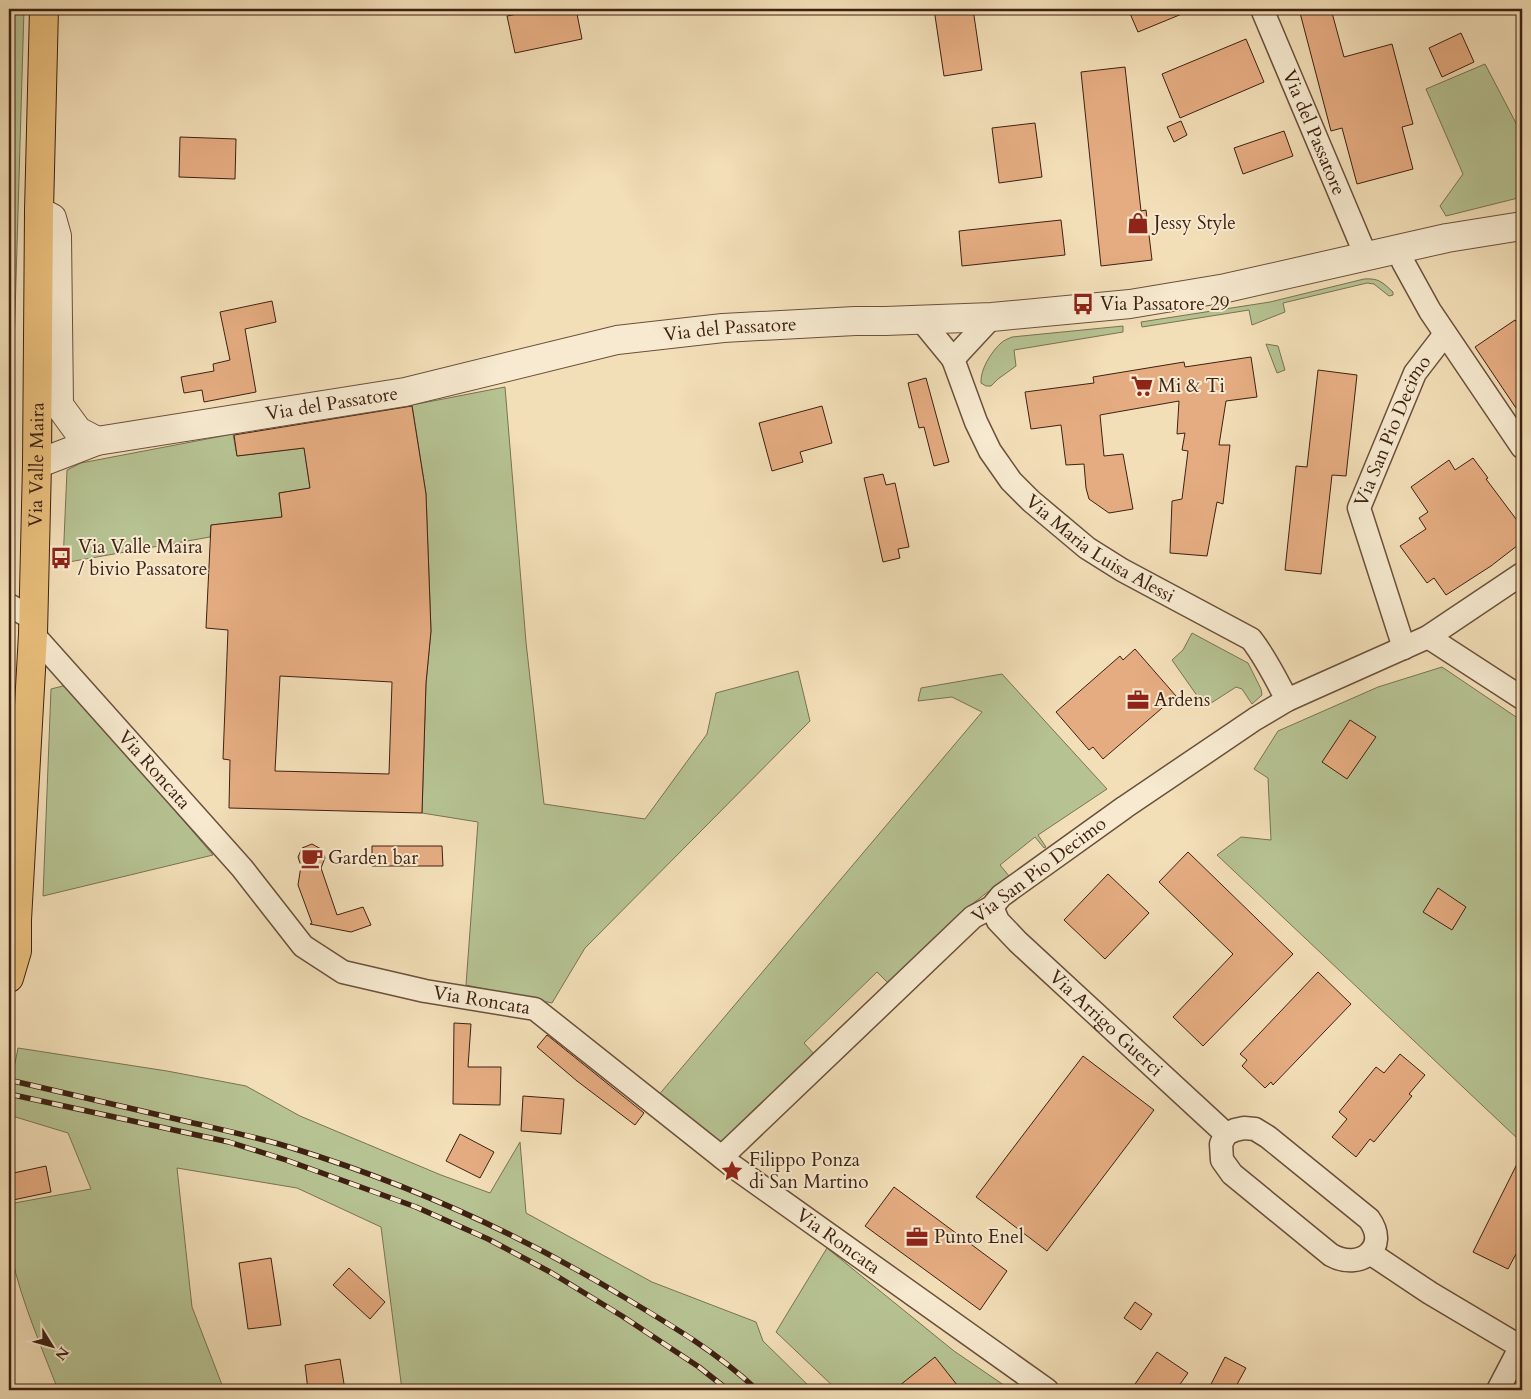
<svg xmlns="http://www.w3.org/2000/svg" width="1531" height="1399" font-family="Cardo,serif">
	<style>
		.green { fill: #b6c292; stroke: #7a7252 }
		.building { fill: #e5ac81; stroke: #3e2112; fill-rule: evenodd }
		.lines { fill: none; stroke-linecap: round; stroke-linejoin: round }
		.minor-casing { stroke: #6b503b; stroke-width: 25 }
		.tertiary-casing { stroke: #6b503b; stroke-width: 30 }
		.primary-casing { stroke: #3e2112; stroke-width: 30 }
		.minor { stroke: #f7ead0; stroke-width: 22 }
		.tertiary { stroke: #f7ead0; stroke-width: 28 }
		.primary { stroke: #e9bf7c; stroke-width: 28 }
		.rail-casing { stroke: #3e2112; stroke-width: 5.5 }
		.rail { stroke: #f7ead0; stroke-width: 4; stroke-dasharray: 11; stroke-linecap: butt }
		.labels { text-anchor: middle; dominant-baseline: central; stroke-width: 4; stroke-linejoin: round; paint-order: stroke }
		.street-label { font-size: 19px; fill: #3e2112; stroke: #f7ead0 }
		.poi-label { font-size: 19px; fill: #3e2112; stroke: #f7ead0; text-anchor: start }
	</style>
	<rect width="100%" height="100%" fill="#f2deb7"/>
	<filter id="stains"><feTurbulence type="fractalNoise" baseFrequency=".004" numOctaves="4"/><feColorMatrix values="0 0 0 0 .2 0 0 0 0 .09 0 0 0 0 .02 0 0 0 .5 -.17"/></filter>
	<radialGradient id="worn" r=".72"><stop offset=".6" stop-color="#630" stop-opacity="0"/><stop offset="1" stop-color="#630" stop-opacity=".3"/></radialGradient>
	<path class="green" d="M9,9h15l-15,509z
		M1485,64l32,61 5,1v71l-76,19 -6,-10 23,-32 -37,-85z
		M1364,279c15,-1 18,3 29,13v3l-4,1 -15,-12 -7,-1 -84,20 2,9 -33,13 -3,-15 -107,17 -1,-5 129,-20z
		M1123,326v6l-109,18 2,16 -18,13 -7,7h-5l-5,-3c-1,-13 10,-31 20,-40 3,-3 7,-4 11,-6z
		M1266,344l12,2 7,24 -8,3z
		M505,387l21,255 18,162 101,15 62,-85 9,-41 82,-22 12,50 -225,227 -33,55 -86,-18 12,-163 -56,-9 4,-130 5,-52 -5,-137 -14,-89z
		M233,434l4,22 67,-8 6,40 -31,5 3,24 -71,8 -1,12 -147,26 4,-93 14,-7z
		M1192,633l56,30 13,26 1,6 -10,9 -10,-15 -6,-2 -31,20 -33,-47 11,-10z
		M1442,667l80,54v421l-4,-3 -301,-284 24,-18 30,3 -3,-62 -14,-9 24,-38 100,-44z
		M1002,674l105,115 -69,46 8,12 -2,1 -9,-11 -35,28 9,11 -41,31 -79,77 -12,-12 -73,71 11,12 -94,88 -64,-46 325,-385 -30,-15 -34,4 3,-13z
		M67,685l146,170 -170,41 8,-207z
		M18,1048l149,23 79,15 54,30 141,59 49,18 30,-51 6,71 126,69 104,40 7,19 50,49h-411l-21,-163 -84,-39 -120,-20 15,139 32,83h-166c-16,-42 -36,-87 -46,-132 -4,-17 -3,-36 -3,-54l82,-15 -23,-56 -59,-18v-21z
		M827,1248l127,103 57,39h-174l-61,-58z"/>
	<path class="building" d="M543,9h33l6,30 -67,14 -8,-37z
		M934,9h39l9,61 -38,6z
		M1128,9h66l-56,23z
		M1299,9h32l13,48 48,-13 21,80 -11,3 11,42 -56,15 -15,-56 -11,3z
		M1461,33l13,29 -32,15 -13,-29z
		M1246,39l18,43 -84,36 -18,-44z
		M1125,67l16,144 5,-1 6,50 -51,6 -20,-194z
		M1181,121l6,14 -13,7 -7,-15z
		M1035,123l7,54 -43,6 -7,-55z
		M1284,131l9,25 -50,18 -9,-26z
		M180,137l56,2 -1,40 -56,-2z
		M1061,220l4,35 -103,11 -3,-35z
		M272,301l4,21 -31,7 11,63 -52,10 -2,-12 -18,3 -3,-16 33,-6 -1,-7 17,-4 -10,-48z
		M1515,320l7,11v86l-47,-70z
		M1251,357l6,40 -31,4 -7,44h11l-7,59 -6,-2 -10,54 -37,-3 2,-52 10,-2 6,-48 -6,-1 3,-17 -8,1 2,-33 -79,14 4,41 19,-2 10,55 -24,4 -20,-14 -3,-11 -2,-24 -18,1 -5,-40 -30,4 -6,-37 69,-9 -1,-6 91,-15 1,5z
		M1318,370l39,5 -11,101 -14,-1 -11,99 -36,-4 11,-104 11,1z
		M926,378l23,84 -15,4 -10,-39 -5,1 -11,-45z
		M412,406l14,88 5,137 -5,52 -4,130 -193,-5 1,-48 -7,-1 5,-129 -22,-2 5,-103 71,-8 -3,-24 31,-5 -6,-40 -67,8 -3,-21zM280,676l112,6 -3,92 -114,-3z
		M822,406l10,37 -32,9 3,10 -31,9 -13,-48z
		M1473,458l15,20 -2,1 36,48v15l-31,24 -45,29 -12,-17 -7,5 -27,-37 26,-17 -7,-11 9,-6 -17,-25 38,-27 6,10z
		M883,474l3,11 9,-2 14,64 -11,2 2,9 -17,4 -19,-84z
		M1135,649l41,47 -73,63 -10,-12 -4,3 -33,-38 64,-56 3,4z
		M1350,720l26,17 -29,42 -25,-17z
		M312,844l9,5 4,9 -4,10 16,47 26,-8 8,18 -20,7 -41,-8 2,-1 -14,-38 3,-19 -3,-9 4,-9z
		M372,846h70l1,20h-71z
		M1188,852l105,102 -90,92 -30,-29 60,-63 -74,-72z
		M1108,874l41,39 -44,46 -41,-39z
		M1438,888l28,19 -14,23 -29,-18z
		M1318,972l33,32 -78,81 -2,-3 -6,6 -23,-22 5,-6 -7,-6z
		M454,1023l17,1 -3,43h33l-1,38 -47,-1z
		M547,1035l97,78 -9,12 -58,-44 -40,-34z
		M1400,1054l25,21 -16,19 3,2 -38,46 -4,-3 -14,18 -24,-20 15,-18 -8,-7 37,-45 8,6z
		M1083,1056l71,54 -107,141 -71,-54z
		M523,1096l41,3 -3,35 -40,-3z
		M460,1134l34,18 -14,26 -34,-17z
		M1522,1154v103l-6,-3 -8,15 -35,-17z
		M46,1166l5,26 -38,8 -4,-26z
		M894,1187l113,84 -27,39 -115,-84z
		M271,1258l10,67 -33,4 -9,-66z
		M349,1268l36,34 -15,17 -37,-34z
		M1135,1302l17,12 -11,16 -17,-12z
		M1157,1352l31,21 -12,17h-45z
		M935,1357l26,33h-67z
		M1225,1357l21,11 -12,22h-26z
		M340,1359l5,31h-37l-3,-25z"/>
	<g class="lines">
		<g class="minor-casing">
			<g id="minor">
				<path id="s1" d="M1262,9l104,247"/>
				<path d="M1401,248l2,14 27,49 92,136"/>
				<path id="s2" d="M921,320l32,39 23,63 14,29 21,30 20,20 56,47 35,22 129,69c15,19 25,40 36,61"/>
				<path d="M953,359l39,-42"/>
				<path d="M9,605l24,14"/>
				<path id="s3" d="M33,634l209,234 61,78 40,26 82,19 110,18 199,158 313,223"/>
				<path d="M1428,637l94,61"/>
				<path id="s4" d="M1404,648l-45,-140 56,-135 30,-39"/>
				<path id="s5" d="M992,907l6,14 20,21 208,192"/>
				<path d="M1244,1128l11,1 13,8 101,82c21,29 -9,52 -38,36l-99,-81 -10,-14 -1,-16 5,-10 9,-4z"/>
				<path d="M723,1158l4,-6 246,-235 19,-10 9,-11 124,-89 130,-88 32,-19 20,-9 121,-54 94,-63"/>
				<path d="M1370,1253l60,40 91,54"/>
				<path d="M1498,1390l24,-46"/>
			</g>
		</g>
		<g class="tertiary-casing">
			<g id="tertiary">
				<path d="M39,211l13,7 5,18 2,169 19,26 19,10"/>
				<path id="s6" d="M37,464l60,-23 308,-49 212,-52 106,-12 132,-7h30l107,-4 138,-13 96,-16 221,-50 75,-12"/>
			</g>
		</g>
		<g class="primary-casing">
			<g id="primary">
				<path id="s7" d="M9,978l8,-27v-31l16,-286 4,-170 2,-253 5,-202"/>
			</g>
		</g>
		<use href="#minor" class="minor"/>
		<use href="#tertiary" class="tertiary"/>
		<use href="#primary" class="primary"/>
		<g class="rail-casing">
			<path id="rail" d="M9,1080c60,14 120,28 180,42 34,8 67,15 100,25 117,36 229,86 333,149 47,28 95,56 135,94
				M9,1094l220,48 57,18 130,47 72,32 62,33 72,44 77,51 29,23"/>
		</g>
		<use href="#rail" class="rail"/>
	</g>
	<defs>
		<g id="shop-bare" transform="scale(1.725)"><path d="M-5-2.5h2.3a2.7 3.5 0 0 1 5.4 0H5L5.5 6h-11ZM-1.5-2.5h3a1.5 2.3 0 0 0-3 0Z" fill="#8f2418" stroke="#f7ead0" stroke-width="2.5" paint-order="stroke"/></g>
		<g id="bus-bare" transform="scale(1.725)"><path d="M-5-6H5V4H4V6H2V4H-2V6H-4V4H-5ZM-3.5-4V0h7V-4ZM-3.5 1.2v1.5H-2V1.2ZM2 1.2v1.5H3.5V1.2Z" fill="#8f2418" stroke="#f7ead0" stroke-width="2.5" paint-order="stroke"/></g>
		<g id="supermarket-bare" transform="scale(1.725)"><path d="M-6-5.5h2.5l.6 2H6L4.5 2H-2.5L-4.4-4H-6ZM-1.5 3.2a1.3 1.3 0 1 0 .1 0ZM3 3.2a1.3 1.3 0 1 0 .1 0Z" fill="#8f2418" stroke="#f7ead0" stroke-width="2.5" paint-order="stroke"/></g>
		<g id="office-bare" transform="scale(1.725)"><path d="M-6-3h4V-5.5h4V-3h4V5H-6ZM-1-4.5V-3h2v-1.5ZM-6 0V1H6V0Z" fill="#8f2418" stroke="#f7ead0" stroke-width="2.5" paint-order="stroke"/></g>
		<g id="cafe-bare" transform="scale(1.725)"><path d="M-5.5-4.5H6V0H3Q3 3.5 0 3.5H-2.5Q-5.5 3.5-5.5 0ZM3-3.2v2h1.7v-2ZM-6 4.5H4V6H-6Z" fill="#8f2418" stroke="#f7ead0" stroke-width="2.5" paint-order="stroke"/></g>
		<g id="sight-bare" transform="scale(1.725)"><path d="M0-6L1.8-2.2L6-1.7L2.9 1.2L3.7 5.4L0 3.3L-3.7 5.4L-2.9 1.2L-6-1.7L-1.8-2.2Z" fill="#8f2418" stroke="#f7ead0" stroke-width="2.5" paint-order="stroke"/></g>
	</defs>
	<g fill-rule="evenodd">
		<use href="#shop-bare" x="1138" y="223"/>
		<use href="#bus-bare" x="1083" y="304"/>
		<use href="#supermarket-bare" x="1142" y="386"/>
		<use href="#bus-bare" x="61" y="558"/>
		<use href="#office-bare" x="1138" y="700"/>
		<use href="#cafe-bare" x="312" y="858"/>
		<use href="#sight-bare" x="732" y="1171"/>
		<use href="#office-bare" x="917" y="1237"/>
	</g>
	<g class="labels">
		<g class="street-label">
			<text stroke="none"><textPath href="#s1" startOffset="134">Via del Passatore</textPath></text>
			<text stroke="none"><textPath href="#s6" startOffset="708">Via del Passatore</textPath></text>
			<text stroke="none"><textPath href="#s6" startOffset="302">Via del Passatore</textPath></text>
			<text stroke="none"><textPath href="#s4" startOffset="231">Via San Pio Decimo</textPath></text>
			<text stroke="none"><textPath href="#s7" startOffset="515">Via Valle Maira</textPath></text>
			<text stroke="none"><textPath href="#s2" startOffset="299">Via Maria Luisa Alessi</textPath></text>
			<text stroke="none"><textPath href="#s3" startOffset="182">Via Roncata</textPath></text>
			<text transform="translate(1039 870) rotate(-37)">Via San Pio Decimo</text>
			<text stroke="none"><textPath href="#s3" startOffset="602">Via Roncata</textPath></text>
			<text stroke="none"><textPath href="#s5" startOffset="164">Via Arrigo Guerci</textPath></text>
			<text stroke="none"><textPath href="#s3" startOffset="1038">Via Roncata</textPath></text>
		</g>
		<g class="poi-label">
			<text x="1154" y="223">Jessy Style</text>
			<text x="1100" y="304">Via Passatore 29</text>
			<text x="1158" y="386">Mi &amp; Ti</text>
			<text x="78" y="547">Via Valle Maira<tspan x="78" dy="22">/ bivio Passatore</tspan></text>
			<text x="1154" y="700">Ardens</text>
			<text x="328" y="858">Garden bar</text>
			<text x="749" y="1160">Filippo Ponza<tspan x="749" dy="22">di San Martino</tspan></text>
			<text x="934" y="1237">Punto Enel</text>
		</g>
	</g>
	<rect width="1531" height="1399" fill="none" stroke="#f2deb7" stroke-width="30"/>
	<rect x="10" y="10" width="1511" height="1379" fill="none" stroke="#3e2112" stroke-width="2.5"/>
	<rect x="15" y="15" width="1501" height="1369" fill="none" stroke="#3e2112"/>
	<g transform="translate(52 1346) rotate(127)" stroke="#f7ead0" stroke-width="4" paint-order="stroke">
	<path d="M0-4L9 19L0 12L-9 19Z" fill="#3e2112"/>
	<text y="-8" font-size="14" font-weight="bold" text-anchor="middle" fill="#3e2112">N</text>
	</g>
	<rect width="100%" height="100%" filter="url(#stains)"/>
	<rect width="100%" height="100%" fill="url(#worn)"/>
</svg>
